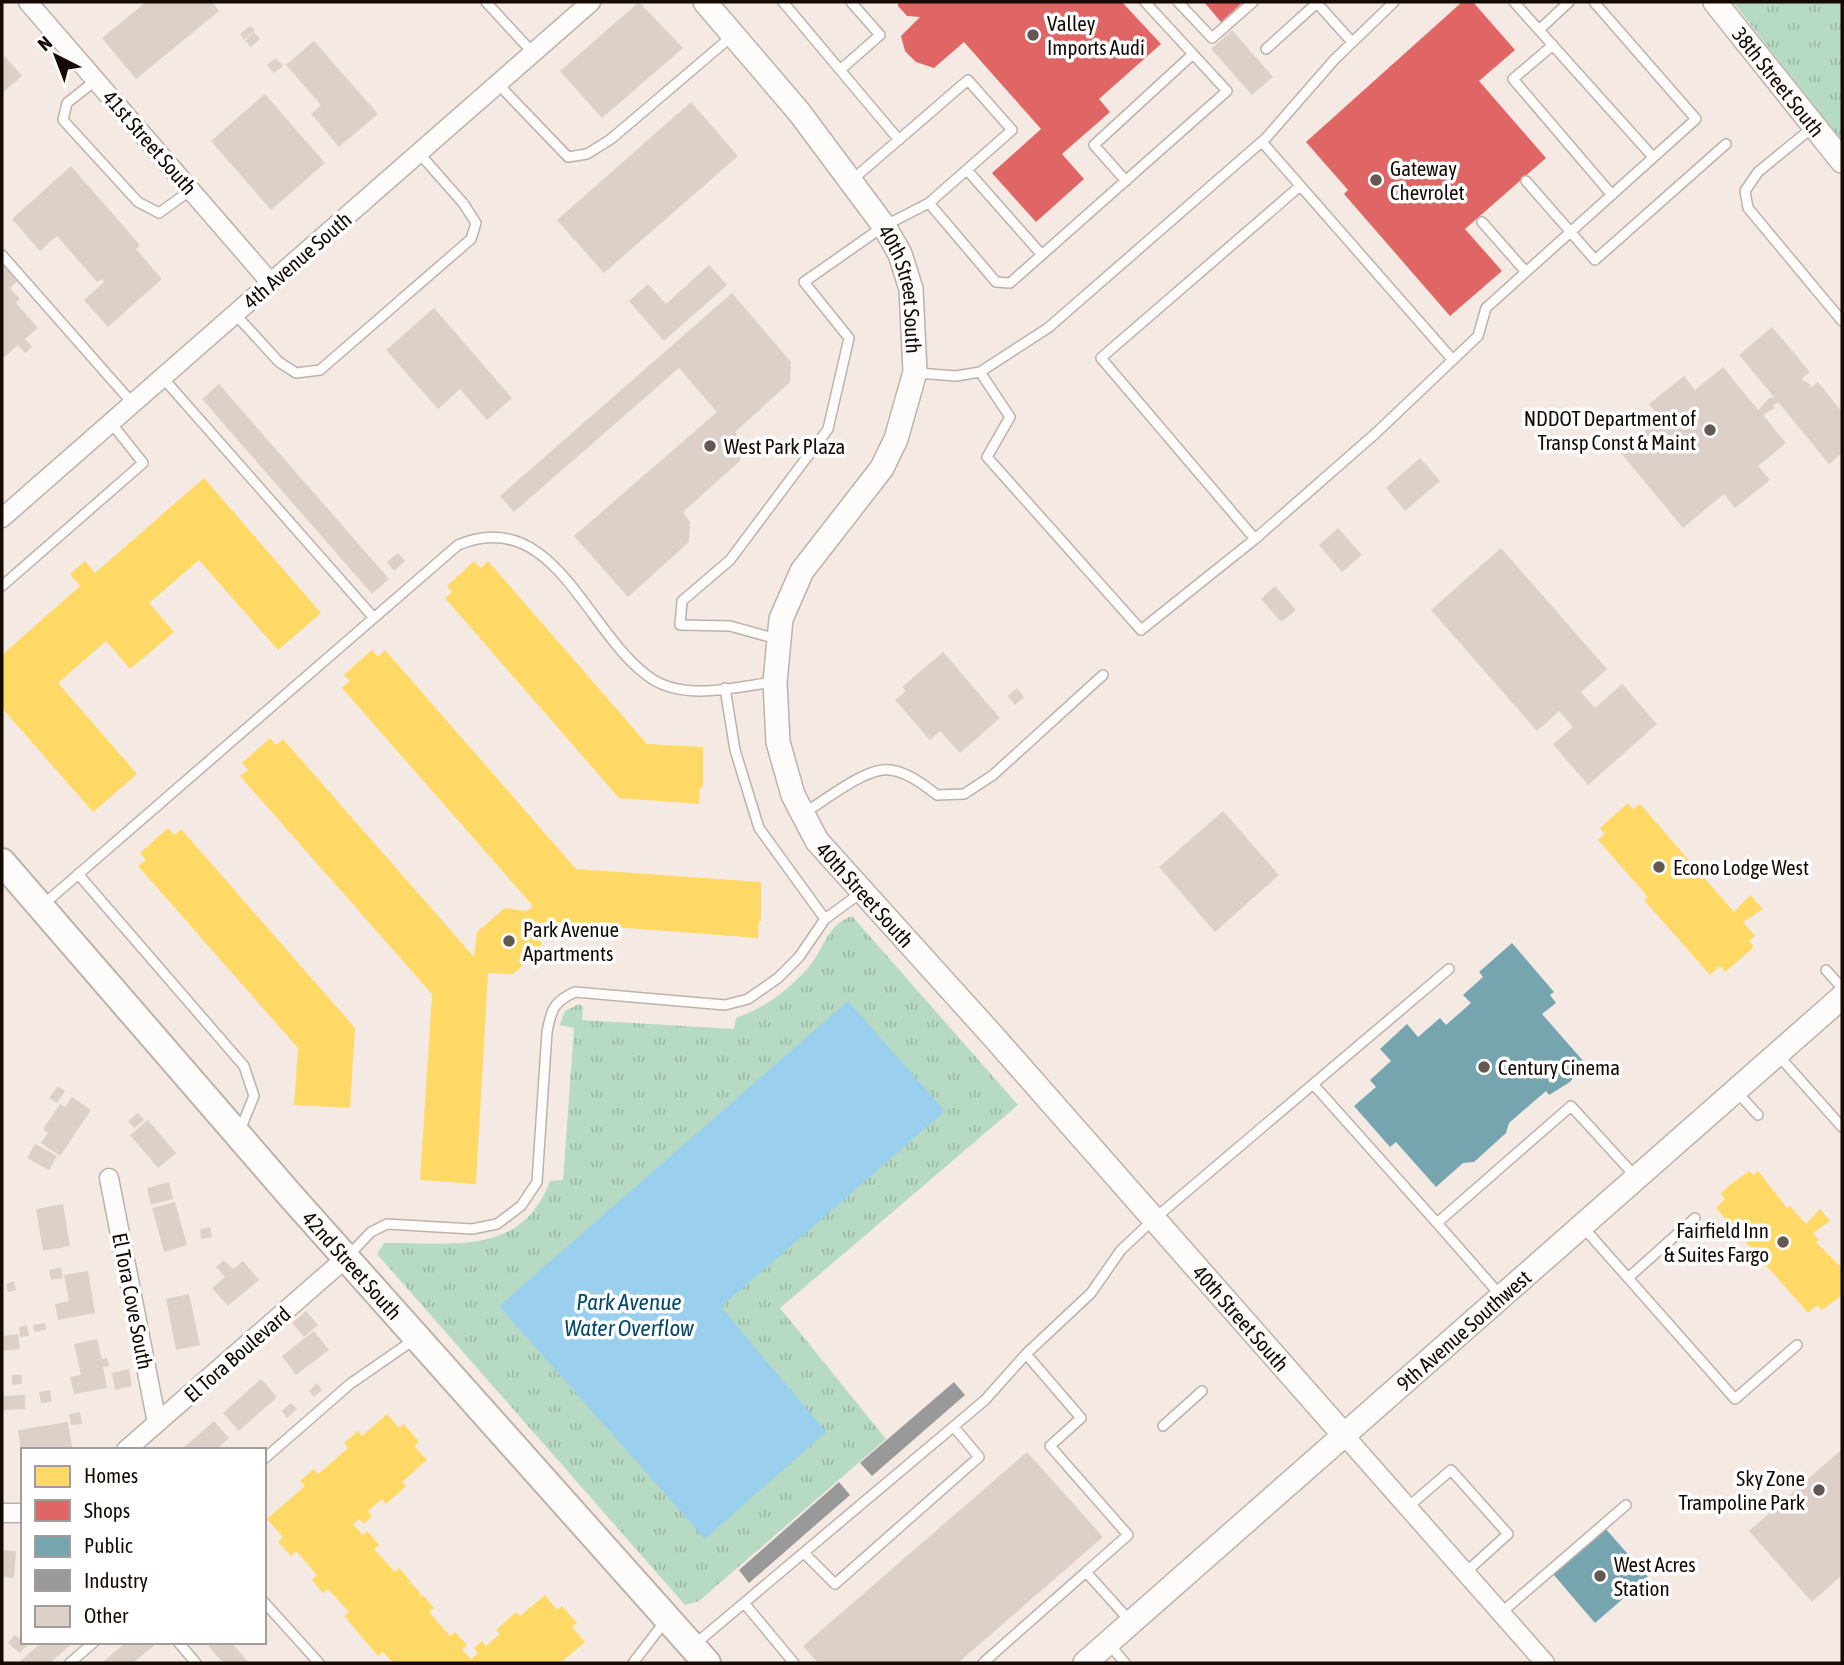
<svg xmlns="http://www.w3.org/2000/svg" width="1844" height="1665" font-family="'Asap Condensed',sans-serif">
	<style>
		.grass { fill: url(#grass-tufts) }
		.water { fill: #9acfee }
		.homes { fill: #ffd966 }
		.shops { fill: #e06666 }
		.public { fill: #76a5af }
		.industry { fill: #999 }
		.building { fill: #ddd0c8 }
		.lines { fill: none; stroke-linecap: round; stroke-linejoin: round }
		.service-casing { stroke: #bcb2ab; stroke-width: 12 }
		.minor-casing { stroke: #bcb2ab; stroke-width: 21 }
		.tertiary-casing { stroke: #bcb2ab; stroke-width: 26 }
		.secondary-casing { stroke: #bcb2ab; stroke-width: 30 }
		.service { stroke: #fefcfb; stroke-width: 9 }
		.minor { stroke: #fefcfb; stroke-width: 18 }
		.tertiary { stroke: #fefcfb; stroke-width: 23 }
		.secondary { stroke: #fefcfb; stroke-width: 26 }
		.poi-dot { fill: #635852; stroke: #fff; stroke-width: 2.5 }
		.labels { text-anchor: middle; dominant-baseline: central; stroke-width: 7; stroke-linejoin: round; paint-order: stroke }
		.poi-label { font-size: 21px; fill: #150a04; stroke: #fff; text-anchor: start }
		.street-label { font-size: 21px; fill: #150a04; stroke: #fff }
		.water-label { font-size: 23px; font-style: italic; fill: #034a68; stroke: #fff }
	</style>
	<defs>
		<pattern id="grass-tufts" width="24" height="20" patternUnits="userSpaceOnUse" patternTransform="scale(1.75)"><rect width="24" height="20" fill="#b6dac4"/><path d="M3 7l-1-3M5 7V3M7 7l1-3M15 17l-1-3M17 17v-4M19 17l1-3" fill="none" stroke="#9cbaa7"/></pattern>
	</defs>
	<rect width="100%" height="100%" fill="#f5eae3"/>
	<path class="grass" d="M1733,2h109v139z
		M852,916l166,189 -238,203 106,131 -187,162 -14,4 -308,-351 7,-11c67,-1 137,15 166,-62l13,-1 11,-152 -14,-3 5,-14 14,-7 4,3 -1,13 152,9 2,-11c28,-10 51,-27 71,-49 17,-18 18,-43 45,-53z"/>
	<path class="water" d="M848,1001l97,110 -224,196 105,125 -121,107 -206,-233z"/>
	<path class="homes" d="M204,478l117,135 -43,37 -79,-90 -50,43 25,29 -44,37 -24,-28 -48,42 79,91 -44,38 -91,-104v-53l78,-69 -10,-12 15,-13 10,12z
		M474,561l7,7 7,-7 159,183 56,3v41l-3,-1 -1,17 -80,-6 -174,-200 7,-6 -5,-6z
		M372,650l6,7 7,-7 191,219 185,13v39h-2l-1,17 -211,-16 -6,4v23l-28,25 -25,-1 -12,211 -56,-4 12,-186 -192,-218 8,-6 -6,-7 28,-25 6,7 7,-6 191,218 3,-25 28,-24 22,3 6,-5 -191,-218 8,-7 -6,-6z
		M1628,803l5,6 7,-5 94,108 16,-17 13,14 -20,13 12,14 -6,5 5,6 -29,25 -5,-6 -10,9 -66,-75 4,-3 -50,-57 7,-6 -5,-6z
		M168,828l6,7 7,-6 174,199 -5,80 -56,-3 4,-57 -160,-182 8,-6 -6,-7z
		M1749,1171l4,4 5,-4 29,37 3,-2 16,18 14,-15 10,12 -17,12 6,7 -3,2 26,26v27l-20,15 -5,-5 -9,8 -92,-105 9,-9 -4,-5 6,-7z
		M387,1414l12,14 5,-4 15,18 -5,4 13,14 -25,22 4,4 -20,18 -4,-5 -14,12 4,5 -8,8 -4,-5 -7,5 10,11 4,-4 12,14 -5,4 21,23 4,-4 12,14 -5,3 5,-2 10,11 -3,5 5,-4 11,13 -5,4 21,24 5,-4 12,13 -5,4 9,10 7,-6 -4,-5 8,-7 4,5 14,-12 -4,-4 20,-18 4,4 25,-21 12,15 5,-4 15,17 -5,4 13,15 -25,21h-167l-10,-11 -5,4 -34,-40 5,-4 -21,-23 -5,4 -11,-13 5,-5 -21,-24 -5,5 -13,-14 5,-5 -16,-18 38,-33 -5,-5 14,-12 4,5 30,-26 -4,-5 14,-12 4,5z"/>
	<path class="shops" d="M898,2h224l39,42 -62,55 11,13 -48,42 22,25 -48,43 -44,-49 49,-44 -77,-87 -30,26 -18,-6 -11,-11 -4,-15 19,-19 -13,-1 -9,-10z
		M1204,2h39l-22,20z
		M1462,2h11l42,48 -36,31 67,77 -81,71 37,42 -52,45 -106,-122 4,-4 -42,-48z"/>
	<path class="public" d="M1512,943l42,49 -4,3 6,8 -14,11 43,49 -15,19 -21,13 -3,-4 -37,32 -3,10 -32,29 -11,1 -27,24 -40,-45 -6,5 -36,-41 22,-19 -6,-7 21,-19 -11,-12 27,-25 11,13 22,-19 6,7 25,-22 -8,-8 20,-18 -4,-5z
		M1605,1528l43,49 -53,46 -42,-49z"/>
	<path class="industry" d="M954,1382l11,13 -93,81 -12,-13z
		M839,1482l11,13 -101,88 -10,-13z"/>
	<path class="building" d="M146,2h66l7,9 -83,68 -34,-41z
		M639,2l44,46 -81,70 -42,-47z
		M250,26l5,4 -11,10 -4,-6z
		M1232,30l41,47 -21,18 -41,-46z
		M254,32l6,7 -9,8 -6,-6z
		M314,41l64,73 -39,33 -28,-33 10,-9 -35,-40z
		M5,56l17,20 -20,17v-34z
		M276,58l7,8 -9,7 -7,-8z
		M265,94l60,69 -54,47 -60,-69z
		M691,102l47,54 -134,117 -47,-53z
		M71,166l69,79 -4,4 26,30 -54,48 -24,-27 20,-18 -2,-3 -5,3 -40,-46 -17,15 -28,-32z
		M2,263l15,18 -7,7 10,11 -4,4 22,25 -13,11 7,8 -7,6 -7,-8 -16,14z
		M709,265l18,20 -63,56 -35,-40 19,-17 18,20z
		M732,293l59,69 -1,20 -55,50 6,8 -1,21 -57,51 7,10 -1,20 -61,55 -54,-61 143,-124 -38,-44 -165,144 -14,-16z
		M434,308l78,90 -25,22 -27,-31 -22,20 -52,-59z
		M1772,327l38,45 -9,7 10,6 -2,4 9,-7 24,30v41l-13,11 -51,-62 -5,4 2,2 -12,7 23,28 -28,23 12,14 -35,28 -11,-14 -41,34 -63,-76 40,-34 -11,-14 35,-28 11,14 28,-23 35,43 4,-4 6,-7 6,-2 -35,-42z
		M219,384l170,195 -17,15 -170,-195z
		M1420,458l20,23 -35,30 -19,-23z
		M1338,528l24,27 -20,17 -23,-27z
		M1501,548l106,121 -26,23 14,16 27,-24 35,40 -69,61 -35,-41 20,-17 -14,-16 -22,20 -106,-121z
		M398,553l7,8 -11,10 -7,-9z
		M1275,586l21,24 -15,12 -20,-23z
		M943,652l57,66 -40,35 -20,-22 -10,9 -35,-40 11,-9 -4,-4z
		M1017,688l7,9 -9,8 -7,-9z
		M1223,811l56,64 -64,57 -56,-65z
		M58,1086l7,5 -8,12 -8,-5z
		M72,1097l19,13 -31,46 -19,-13 7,-10 -5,-4 17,-25 5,3z
		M138,1113l6,7 -10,8 -6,-7z
		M148,1120l28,33 -18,15 -28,-33z
		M35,1144l22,12 -8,14 -22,-12z
		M169,1182l4,17 -22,6 -4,-17z
		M175,1202l12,43 -23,7 -12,-44z
		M63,1204l7,42 -27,5 -7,-42z
		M210,1227l2,10 -11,2 -1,-10z
		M224,1260l9,9 10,-8 16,19 -31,26 -16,-18 13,-11 -9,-10z
		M61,1267l2,11 -12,2 -2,-10z
		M88,1271l7,42 -37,7 -3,-16 14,-3 -5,-26z
		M14,1281l2,9 -8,2 -2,-8z
		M189,1294l11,51 -24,5 -10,-51z
		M306,1311l12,14 -14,12 -12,-14z
		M45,1323l1,7 -12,2 -1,-7z
		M27,1325l2,11 -9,1 -1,-10z
		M314,1331l15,19 -33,25 -14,-19z
		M18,1334l2,15 -18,2v-15z
		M97,1339l5,20 5,-1 2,8 -6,1 4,21 -33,6 -4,-17 11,-2 -7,-31z
		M129,1369l3,17 -17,4 -3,-17z
		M12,1375h10v9l-10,1z
		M261,1379l16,18 -38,34 -16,-18z
		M317,1383l5,7 -8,7 -5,-6z
		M50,1390l2,12 -11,1 -2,-11z
		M25,1395v14l-23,1v-14z
		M291,1403l6,6 -10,9 -5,-7z
		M80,1412l2,12 -11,1 -2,-11z
		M214,1421l15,17 -13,12h-35z
		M68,1422l4,25 -51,3 -3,-20z
		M1842,1449v126l-30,27 -63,-71z
		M1027,1452l76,85 -145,126h-140l-15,-17z
		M2,1550l14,1 -2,27 -12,-1z
		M15,1635l12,10 -7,8 -12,-10z
		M42,1642h32l-24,21h-32z
		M126,1642l30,2 -23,19h-31z
		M205,1642h26l18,21h-26z"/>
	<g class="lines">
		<g class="service-casing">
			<path id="service" d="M486,2l47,51
				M783,2l116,138
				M1178,2l34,36 41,-36
				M1316,2l35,39
				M1514,2l25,28
				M1569,2l-30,28 114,127
				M1553,45l-40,34 99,116
				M1266,49l52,-47
				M840,70l40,-35 -29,-33
				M96,80l-29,23 -4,17 75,82 21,11 32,-23
				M497,83l71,74 19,-3 24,-15 121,-103
				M1813,127l-55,45 -13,19 3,17 94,113
				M1262,142l190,217
				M967,170l75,85
				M852,180l116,-100 44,50 -83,73
				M1126,181l-32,-36 99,-91
				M1526,181l69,79 131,-116
				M1482,222l44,50
				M2,255l132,150
				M235,314l44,48 17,11 24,-3 151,-131 5,-16 -13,-20 -45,-51
				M980,372l30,45 -23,40 154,173 114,-91 121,-106 102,-97 8,-28 210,-189 -102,-117
				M917,373l39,3 24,-4 68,-44 218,-190 68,-78 60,-58
				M163,378l211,240
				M1255,539l-154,-181 199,-172
				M2,586l141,-123 -31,-39
				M777,639l-47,-13 -50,-1 2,-24 48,-41 98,-131 21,-91 -45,-56 80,-56 45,-23 67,79 14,1 217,-192 -82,-89
				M725,688l10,62 24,78 66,91
				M804,813c20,-12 55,-40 78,-43 19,-3 41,14 55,25l27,-1 29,-19 110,-100
				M78,874l166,192 10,30 -14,34
				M44,904l414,-359c97,-41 129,91 194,134 35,22 84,8 121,3
				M1826,970l16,18
				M1778,1055l64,72
				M1313,1084l124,139
				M1735,1090l23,25
				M1583,1227l152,172 62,-54
				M347,1257l24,-25 16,-8 85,5 25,-5 24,-18 16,-24 10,-150c4,-22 7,-31 28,-40l150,13 23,-6 30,-21 21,-21 26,-38 37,-27
				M1628,1278l67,-60
				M1501,1296l-64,-73 134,-117 64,70
				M1026,1354l55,64 -31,28 78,89 -42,37
				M1163,1426l39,-35
				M264,1459l86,-75 65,-45
				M1408,1507l43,-37 57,64 -43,39
				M804,1553l31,31 144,-127 -25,-30
				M264,1602l55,61
				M744,1603l50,60
				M1501,1613l125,-108
				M178,1642l18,21
				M1109,1644l16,19
				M694,1645l291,-245 41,-46 65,-61 30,-43 33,-31 295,-250
				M70,1663l24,-21
				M633,1663l33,-43
				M983,1663l103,-91 44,49"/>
		</g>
		<g class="minor-casing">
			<path id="minor" d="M28,2l243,281
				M2,518l589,-516
				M109,1178l48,245
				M1344,1435l201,228
				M126,1450l221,-193
				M2,1513h21"/>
		</g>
		<g class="tertiary-casing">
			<g id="tertiary">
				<path id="s1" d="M705,2l94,110 85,114 16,28 11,35 4,83 -19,67 -14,29 -80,103 -21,48 -6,63 3,60 15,53 24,46 175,194 352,400"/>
				<path id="s2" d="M1715,2l127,159"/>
				<path id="s3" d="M1085,1663l757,-666"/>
			</g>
		</g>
		<g class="secondary-casing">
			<g id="secondary">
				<path id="s4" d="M2,862l288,333 417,468"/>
			</g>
		</g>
		<use href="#service" class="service"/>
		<use href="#minor" class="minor"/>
		<use href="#tertiary" class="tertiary"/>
		<use href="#secondary" class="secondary"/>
	</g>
	<g class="poi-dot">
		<circle cx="1033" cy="35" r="7"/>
		<circle cx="1376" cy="180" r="7"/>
		<circle cx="1710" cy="430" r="7"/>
		<circle cx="710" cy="446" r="7"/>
		<circle cx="1659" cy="867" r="7"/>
		<circle cx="509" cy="941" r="7"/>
		<circle cx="1484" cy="1067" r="7"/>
		<circle cx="1783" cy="1242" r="7"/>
		<circle cx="1819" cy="1490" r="7"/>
		<circle cx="1600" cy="1576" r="7"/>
	</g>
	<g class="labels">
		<g class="poi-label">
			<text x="1047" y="23">Valley<tspan x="1047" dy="24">Imports Audi</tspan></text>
			<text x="1390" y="168">Gateway<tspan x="1390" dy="24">Chevrolet</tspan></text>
			<text x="1696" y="418" text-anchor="end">NDDOT Department of<tspan x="1696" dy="24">Transp Const &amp; Maint</tspan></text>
			<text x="724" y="446">West Park Plaza</text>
			<text x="1673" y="867">Econo Lodge West</text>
			<text x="523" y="929">Park Avenue<tspan x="523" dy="24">Apartments</tspan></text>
			<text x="1498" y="1067">Century Cinema</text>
			<text x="1769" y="1230" text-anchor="end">Fairfield Inn<tspan x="1769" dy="24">&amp; Suites Fargo</tspan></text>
			<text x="1805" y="1478" text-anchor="end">Sky Zone<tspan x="1805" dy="24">Trampoline Park</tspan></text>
			<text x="1614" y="1564">West Acres<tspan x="1614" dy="24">Station</tspan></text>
		</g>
		<g class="street-label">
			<text stroke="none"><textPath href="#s2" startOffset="102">38th Street South</textPath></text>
			<text transform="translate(150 142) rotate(49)">41st Street South</text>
			<text transform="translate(297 260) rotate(-41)">4th Avenue South</text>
			<text stroke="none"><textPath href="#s1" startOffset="354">40th Street South</textPath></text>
			<text stroke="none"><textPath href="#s1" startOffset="1026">40th Street South</textPath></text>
			<text stroke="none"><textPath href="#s4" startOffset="534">42nd Street South</textPath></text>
			<text transform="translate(133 1301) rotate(79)">El Tora Cove South</text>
			<text stroke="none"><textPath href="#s1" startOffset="1592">40th Street South</textPath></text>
			<text stroke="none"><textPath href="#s3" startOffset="504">9th Avenue Southwest</textPath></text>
			<text transform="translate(237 1354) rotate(-41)">El Tora Boulevard</text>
		</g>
		<g class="water-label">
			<text x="629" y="1302">Park Avenue<tspan x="629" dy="26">Water Overflow</tspan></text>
		</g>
	</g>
	<rect width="1844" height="1665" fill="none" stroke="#150a04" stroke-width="7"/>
	<rect x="21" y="1448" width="245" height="196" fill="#ffffff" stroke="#a19d9b" stroke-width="2"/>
	<rect x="35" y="1466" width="35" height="21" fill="#ffd966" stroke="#a19d9b" stroke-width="2"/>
	<text x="84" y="1483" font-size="21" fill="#150a04">Homes</text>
	<rect x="35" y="1500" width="35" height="21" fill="#e06666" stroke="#a19d9b" stroke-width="2"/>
	<text x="84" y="1518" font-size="21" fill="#150a04">Shops</text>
	<rect x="35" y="1536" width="35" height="21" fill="#76a5af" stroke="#a19d9b" stroke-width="2"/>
	<text x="84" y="1553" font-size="21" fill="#150a04">Public</text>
	<rect x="35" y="1570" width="35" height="21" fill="#999999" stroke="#a19d9b" stroke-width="2"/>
	<text x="84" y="1588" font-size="21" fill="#150a04">Industry</text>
	<rect x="35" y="1606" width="35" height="21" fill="#ddd0c8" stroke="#a19d9b" stroke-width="2"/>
	<text x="84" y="1623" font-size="21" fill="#150a04">Other</text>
	<g transform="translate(56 56) rotate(318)" stroke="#ffffff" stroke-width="5" paint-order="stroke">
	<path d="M0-5L12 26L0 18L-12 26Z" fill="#150a04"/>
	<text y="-10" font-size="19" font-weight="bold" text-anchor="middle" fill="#150a04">N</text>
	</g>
</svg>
